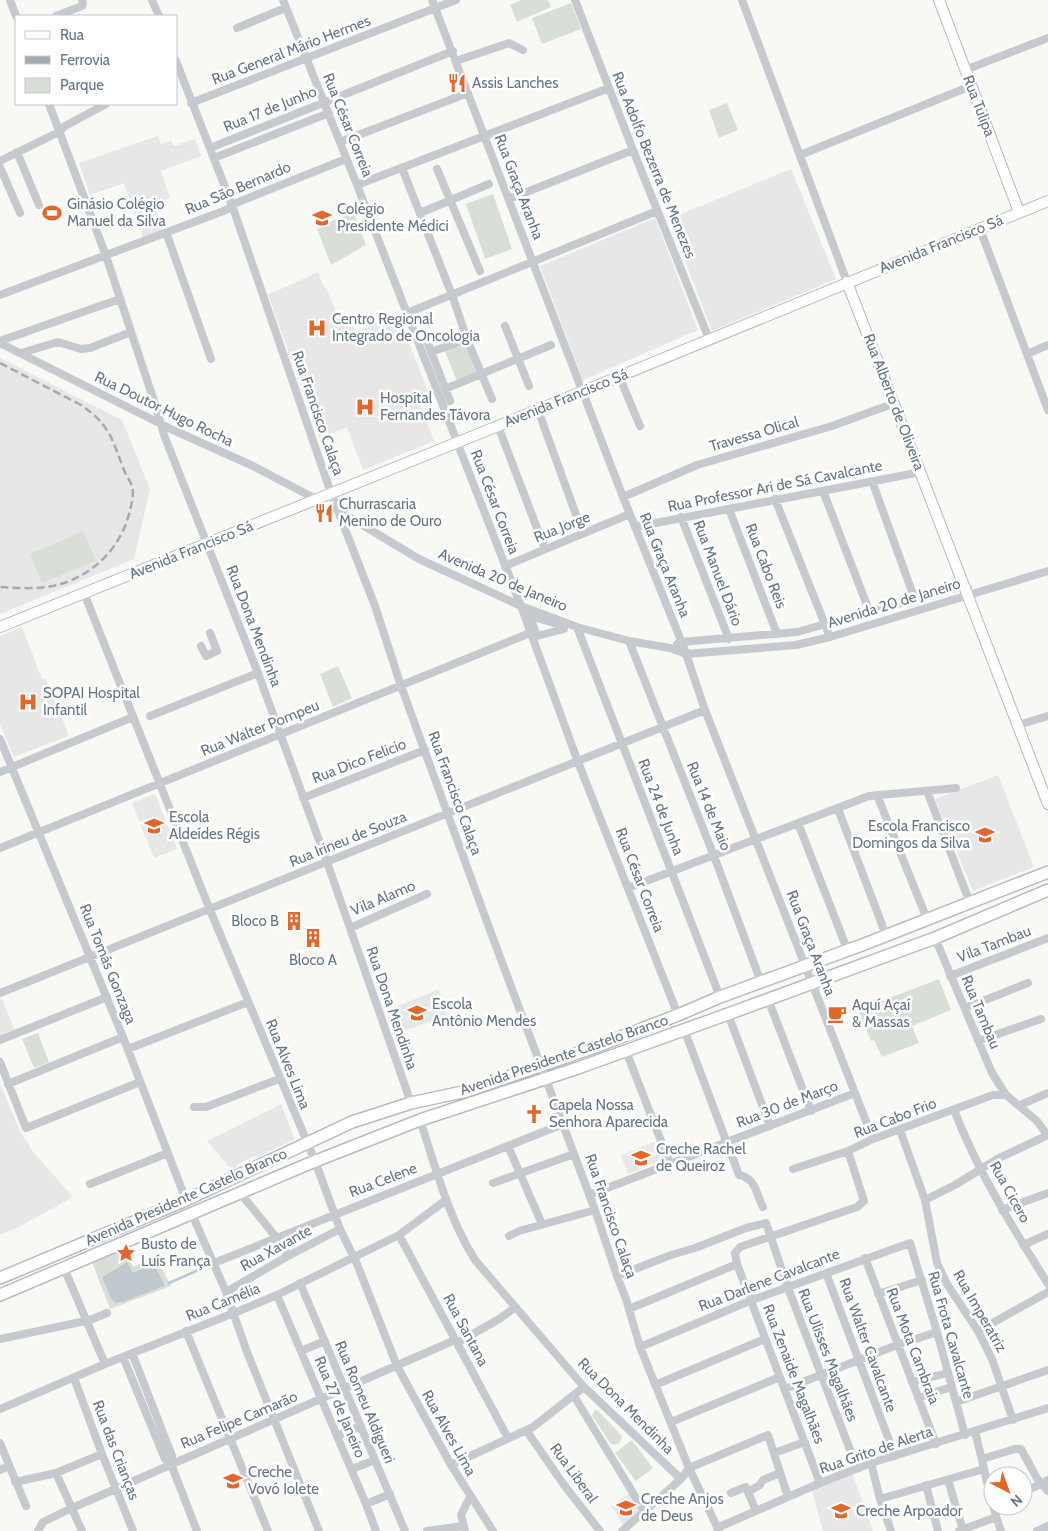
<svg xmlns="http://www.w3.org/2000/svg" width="1048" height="1531" font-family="Cabin,sans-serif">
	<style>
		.built { fill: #e6e7e6 }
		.green { fill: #d9dfd6; fill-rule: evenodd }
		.water { fill: #bec8cd }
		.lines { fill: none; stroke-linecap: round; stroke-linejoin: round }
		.stream { stroke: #bec8cd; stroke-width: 2.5 }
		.secondary-casing { stroke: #b6bbc0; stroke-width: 12 }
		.primary-casing { stroke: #b7bbbf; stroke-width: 14 }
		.street { stroke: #c6c9cd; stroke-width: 8 }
		.secondary { stroke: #fff; stroke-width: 10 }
		.primary { stroke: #fff; stroke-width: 11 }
		.rail { stroke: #a4aab0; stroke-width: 2.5; stroke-dasharray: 8 4; stroke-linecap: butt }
		.labels { text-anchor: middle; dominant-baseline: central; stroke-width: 5; stroke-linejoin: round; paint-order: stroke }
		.street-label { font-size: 15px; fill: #677686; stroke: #fff }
		.poi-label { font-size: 15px; fill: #677686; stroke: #fff; text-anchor: start }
	</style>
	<rect width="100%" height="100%" fill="#f8f8f5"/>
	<path class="built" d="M158,136l3,8 10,-4 3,6 21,-7 6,17 -40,15 9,27 -16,6 9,26 -20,7 -19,-54 -34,12 -11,-32z
		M791,169l45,110 -124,52 -43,-112z
		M655,218l43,112 -115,50 -43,-114z
		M318,272l6,16 2,-1 14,35 10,-4 5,14 43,-17 31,79 -11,4 16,43 -71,29 -16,-43 -28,11 -51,-144 20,-8z
		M0,358l122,62 28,69 -16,70 -134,55z
		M22,627l20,52 3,-1 22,52 1,6 -54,21 -14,-33v-88z
		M998,775l36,92 -61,24 -38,-92z
		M155,794l22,55 -23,9 -22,-55z
		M439,989l8,26 -53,20 -8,-24z
		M2,999l13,32 -15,6v-37z
		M0,1084l20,47 13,21 40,45 -52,29 -21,9z
		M281,1104l14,35 -37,18 -4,-1 -16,8 -2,4 -4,2 -25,-29z
		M654,1142l7,19 -33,13 -7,-19z
		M852,1473l21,58h-50l-11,-41z
		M630,1493l10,17 -17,14 -12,-18z"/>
	<path class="green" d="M522,0h26l3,7 -34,15 -7,-17z
		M571,3l10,26 -39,15 -10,-26z
		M727,103l11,27 -19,8 -10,-28z
		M493,194l19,55 -27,10 -19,-55z
		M353,210l13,35 -35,20 -14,-36z
		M464,341l13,33 -20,7 -13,-32z
		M83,531l13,30 -54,22 -12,-29z
		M338,666l14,32 -19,9 -13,-33z
		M939,979l12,31 -39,16 7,17 -37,14 -8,-17 -3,1 -13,-31z
		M38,1033l11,29 -15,6 -12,-29z
		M125,1248l8,19 23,-10 15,29 -61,23 -18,-47zM127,1262l5,11 33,13 -42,16 -7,1 -6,-6 -8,-20z
		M595,1410l3,1 24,25 -2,7 -5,2 -5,-2 -18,-28z
		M632,1440l21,28 -17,13 -21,-28z"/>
	<path class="water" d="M127,1262l6,11 21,-9 11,22 -42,16 -8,1 -5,-6 -8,-20z"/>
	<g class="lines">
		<path class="stream" d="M169,1283l34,-15"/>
		<g class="secondary-casing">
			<path id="secondary" d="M939,0l80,212
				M847,282l201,522
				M0,627l498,-201 550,-225"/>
		</g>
		<g class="primary-casing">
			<path id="primary" d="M0,1278l186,-78 166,-78 59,-19 56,-12 128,-44 83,-32 42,-18 142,-52 186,-73
				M0,1295l308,-131 112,-44 158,-52 150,-54 207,-76 113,-48"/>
		</g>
		<path class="street" d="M10,0l6,16
			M152,0l7,16
			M283,0l74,185 164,421 57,156 100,253
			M432,0l191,497 61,151 21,62 168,429
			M575,0l58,150 76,189
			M742,0l105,282
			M56,16l26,-10 1,-2 -1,-4
			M237,28l48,-20
			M176,61l56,144 99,288 44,113 26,80 93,255 101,269 22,66 9,23 14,48 49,121 30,63
			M456,61l53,-18 14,7
			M965,70l83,-32
			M191,103l265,-103
			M49,104l57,152 49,148 9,31 94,238 69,189 84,241
			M340,142l128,-49
			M210,148c81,-32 161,-65 243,-97
			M17,152l22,53
			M800,155l171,-69
			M214,158l115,-45
			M0,161l59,-29 6,-6 41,-22
			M0,167l20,46
			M402,168l50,127 15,44 25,60
			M437,169l43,102
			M357,185l252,-97
			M509,199l124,-49
			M420,213l69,-29
			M980,229l68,181
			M166,232l45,127
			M0,295l226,-85 10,-7 110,-44
			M407,313l250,-102
			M505,326l24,60
			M0,341l120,-42
			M427,341l23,60
			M0,343l173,87 80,36 63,33
			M431,352l36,-13
			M21,353l37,-11 23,7 9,-1 41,-16
			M1027,354l21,-9
			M619,376l21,50
			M445,389l106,-44
			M538,410l45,124
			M498,426l47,123
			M872,481l43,119
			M823,491l47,122
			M623,497l74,-32 135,-39 63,-23
			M775,499l55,138
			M336,509l83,50 102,47 56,21 52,14 41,7 16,6 110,-9 34,-8 218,-66
			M729,509l48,125
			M681,517l48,122
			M635,527l286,-55
			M505,566l125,-52
			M84,593l126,317 105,251 25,68 17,35 40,102 54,99 42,66
			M530,616l34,10v3l-27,7z
			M577,627l143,370
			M629,641l85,215 47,126
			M677,644l4,-2 116,-10 166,-46 5,2
			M201,646l5,10 11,-5 -7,-18
			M150,716l108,-43
			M1018,725l30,-9
			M0,739l123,298 63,163
			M0,772l133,-55
			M927,791l43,112
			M877,795l50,124
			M303,798l122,-48
			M838,809l48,126
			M798,823l49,126
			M0,848l530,-215
			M628,888l241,-92 87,-8
			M350,928l77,-34
			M935,938l57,135 14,22 31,26 11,15
			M950,976l98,-38
			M0,993l705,-283
			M768,999l43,112
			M965,1008l63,-25
			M728,1014l42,112
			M684,1029l55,146c17,3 17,19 24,32
			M0,1040l107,-43
			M978,1041l63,-22
			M128,1049l120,-47
			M626,1051l44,113
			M0,1062l26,66 114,-46
			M8,1084l115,-47
			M1020,1105l28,-12
			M194,1107h12l73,-28
			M954,1110c24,62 59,118 94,174
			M420,1120c16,48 28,97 55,140l109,127 97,92
			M900,1130l25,70 12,63 10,21 31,47 14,28 21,61
			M508,1146l34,78
			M793,1169l55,-18 25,-12 120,-44h13
			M493,1183l81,-29
			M90,1184l78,-31
			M240,1193l36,44 12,19
			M589,1195l266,-102
			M925,1200l30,-15 44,-27 49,-23
			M1002,1210l46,-17
			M192,1214l34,78 21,60 72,179
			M399,1235l109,203
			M509,1236l10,-5 76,-21
			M1023,1245l25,-11
			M865,1258l71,186
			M214,1263l349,-139
			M64,1268l41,96
			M826,1273l69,183
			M617,1276l54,-21 24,-7 51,-20 20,-5 22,65 69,180
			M300,1283l105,248
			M226,1292l62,-36 52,-27
			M878,1294l44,-14
			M277,1295l89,209 10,27
			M629,1309l108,-45
			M186,1331l82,200
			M978,1331l70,-39
			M0,1339l90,-19 17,-7
			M457,1343l42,-24 17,-12
			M640,1347l112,-47 158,-57 27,89 28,103
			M301,1351l24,-10
			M132,1353l40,103 -1,8 26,67
			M123,1357l42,102 6,5
			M74,1378l28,76 31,77
			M912,1382l35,-9
			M655,1385l110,-46
			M785,1389l112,-44 40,-13
			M574,1396l70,115
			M918,1398l33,-11
			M956,1402l92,-32
			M0,1409l105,-45 129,-51 43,-18 122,-60 47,-35
			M671,1422l109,-45
			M526,1430l38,55 36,46
			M975,1432c9,33 14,66 26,99
			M337,1436l24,-10
			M0,1443l26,63
			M774,1453l31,-11
			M982,1459l33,-10h6l17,31 10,11
			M871,1463l9,36 11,32
			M451,1465l82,-38 51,-40
			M352,1469l23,-9
			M0,1470l9,-4
			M56,1473l26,58
			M948,1480l15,50
			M15,1482l41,-9 46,-19
			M820,1483l-83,-219 -2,-11 5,-6 117,-40 7,-6 -16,-50
			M926,1485l12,46
			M748,1492l12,-7 3,-5 17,-7
			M731,1493l15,-6 10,24
			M1023,1493l25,-13
			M880,1499l104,-30
			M366,1504l24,-10
			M717,1528l103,-45 51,-20 177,-55
			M38,1531l5,-9 29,-14 383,-168
			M427,1531l36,-5
			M465,1531l-4,-16 9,-18
			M622,1531l59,-52 8,-11 79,-33 20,62
			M959,1531l37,-14
			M1037,1531l11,-5"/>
		<use href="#secondary" class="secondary"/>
		<use href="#primary" class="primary"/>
		<path class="rail" d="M0,363l81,42c29,20 31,34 43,65 2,6 7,11 8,17 2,7 0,16 -2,23 -8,36 -34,63 -69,74 -20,6 -41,4 -61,3"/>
	</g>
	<defs>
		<g id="restaurant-bare" transform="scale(1.5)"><path d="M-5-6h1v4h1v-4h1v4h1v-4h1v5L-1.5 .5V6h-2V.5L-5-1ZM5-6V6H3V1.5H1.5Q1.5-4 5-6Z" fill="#e3662b" stroke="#fff" stroke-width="2.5" paint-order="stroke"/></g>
		<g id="stadium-bare" transform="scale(1.5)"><path d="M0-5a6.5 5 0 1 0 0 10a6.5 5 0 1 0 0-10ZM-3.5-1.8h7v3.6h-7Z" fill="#e3662b" stroke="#fff" stroke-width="2.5" paint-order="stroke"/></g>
		<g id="school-bare" transform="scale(1.5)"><path d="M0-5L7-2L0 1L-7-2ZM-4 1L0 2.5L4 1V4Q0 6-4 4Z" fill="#e3662b" stroke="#fff" stroke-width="2.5" paint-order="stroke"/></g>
		<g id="hospital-bare" transform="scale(1.5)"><path d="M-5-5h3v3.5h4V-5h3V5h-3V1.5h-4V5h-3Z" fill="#e3662b" stroke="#fff" stroke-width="2.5" paint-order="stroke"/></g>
		<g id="building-bare" transform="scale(1.5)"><path d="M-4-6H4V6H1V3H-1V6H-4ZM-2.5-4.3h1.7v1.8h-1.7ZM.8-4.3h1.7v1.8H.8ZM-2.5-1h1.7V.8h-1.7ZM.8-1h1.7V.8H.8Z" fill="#e3662b" stroke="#fff" stroke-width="2.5" paint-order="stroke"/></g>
		<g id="cafe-bare" transform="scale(1.5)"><path d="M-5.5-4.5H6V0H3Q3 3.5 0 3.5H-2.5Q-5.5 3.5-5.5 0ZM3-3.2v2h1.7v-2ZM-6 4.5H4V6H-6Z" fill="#e3662b" stroke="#fff" stroke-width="2.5" paint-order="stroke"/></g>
		<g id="church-bare" transform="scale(1.5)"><path d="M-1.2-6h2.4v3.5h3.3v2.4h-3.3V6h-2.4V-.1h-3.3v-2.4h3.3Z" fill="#e3662b" stroke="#fff" stroke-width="2.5" paint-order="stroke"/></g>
		<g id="sight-bare" transform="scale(1.5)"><path d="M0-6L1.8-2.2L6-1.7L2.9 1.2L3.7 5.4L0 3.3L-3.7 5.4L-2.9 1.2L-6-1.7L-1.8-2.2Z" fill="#e3662b" stroke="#fff" stroke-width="2.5" paint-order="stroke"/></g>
	</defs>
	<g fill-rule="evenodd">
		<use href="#restaurant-bare" x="457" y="83"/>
		<use href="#stadium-bare" x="52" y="213"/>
		<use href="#school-bare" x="322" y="218"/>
		<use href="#hospital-bare" x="317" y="328"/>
		<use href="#hospital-bare" x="365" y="407"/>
		<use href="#restaurant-bare" x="324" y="513"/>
		<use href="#hospital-bare" x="28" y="702"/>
		<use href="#school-bare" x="154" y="826"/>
		<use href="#school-bare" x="985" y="835"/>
		<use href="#building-bare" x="294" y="921"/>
		<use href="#building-bare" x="313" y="938"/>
		<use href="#school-bare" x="417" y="1013"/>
		<use href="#cafe-bare" x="837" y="1014"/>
		<use href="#church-bare" x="534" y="1114"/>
		<use href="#school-bare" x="641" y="1158"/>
		<use href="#sight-bare" x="126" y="1253"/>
		<use href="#school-bare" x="233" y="1481"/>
		<use href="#school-bare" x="626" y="1508"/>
		<use href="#school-bare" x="841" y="1511"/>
	</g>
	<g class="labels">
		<g class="street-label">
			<text transform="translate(291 50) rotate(-21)">Rua General Mário Hermes</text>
			<text transform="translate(979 106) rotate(69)">Rua Tulipa</text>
			<text transform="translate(270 109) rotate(-22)">Rua 17 de Junho</text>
			<text transform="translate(348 125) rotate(68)">Rua César Correia</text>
			<text transform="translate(654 165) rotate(68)">Rua Adolfo Bezerra de Menezes</text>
			<text transform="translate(519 187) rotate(69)">Rua Graça Aranha</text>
			<text transform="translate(238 188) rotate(-23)">Rua São Bernardo</text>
			<text transform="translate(941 244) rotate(-22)">Avenida Francisco Sá</text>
			<text transform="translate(566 398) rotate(-22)">Avenida Francisco Sá</text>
			<text transform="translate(894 402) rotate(69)">Rua Alberto de Oliveira</text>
			<text transform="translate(164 409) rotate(26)">Rua Doutor Hugo Rocha</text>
			<text transform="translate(318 413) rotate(71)">Rua Francisco Calaça</text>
			<text transform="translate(754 434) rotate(-16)">Travessa Olical</text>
			<text transform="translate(775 486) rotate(-11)">Rua Professor Ari de Sá Cavalcante</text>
			<text transform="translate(495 502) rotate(69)">Rua César Correia</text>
			<text transform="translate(562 527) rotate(-22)">Rua Jorge</text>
			<text transform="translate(191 550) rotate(-22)">Avenida Francisco Sá</text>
			<text transform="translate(665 565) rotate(68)">Rua Graça Aranha</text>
			<text transform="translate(766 566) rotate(69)">Rua Cabo Reis</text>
			<text transform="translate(718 573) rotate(69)">Rua Manuel Dário</text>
			<text transform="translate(503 580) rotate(23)">Avenida 20 de Janeiro</text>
			<text transform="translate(894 603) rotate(-17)">Avenida 20 de Janeiro</text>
			<text transform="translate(254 626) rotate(69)">Rua Dona Mendinha</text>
			<text transform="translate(260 728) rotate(-22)">Rua Walter Pompeu</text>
			<text transform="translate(359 761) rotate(-21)">Rua Dico Felicio</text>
			<text transform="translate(455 793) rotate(70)">Rua Francisco Calaça</text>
			<text transform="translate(709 806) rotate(68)">Rua 14 de Maio</text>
			<text transform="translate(661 807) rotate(69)">Rua 24 de Junha</text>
			<text transform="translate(348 839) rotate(-22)">Rua Irineu de Souza</text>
			<text transform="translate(640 880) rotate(69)">Rua César Correia</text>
			<text transform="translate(383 898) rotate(-23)">Vila Alamo</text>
			<text transform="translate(811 943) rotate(69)">Rua Graça Aranha</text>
			<text transform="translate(994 944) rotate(-21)">Vila Tambau</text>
			<text transform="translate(108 964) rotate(68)">Rua Tomás Gonzaga</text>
			<text transform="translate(392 1008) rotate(71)">Rua Dona Mendinha</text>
			<text transform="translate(981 1012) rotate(67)">Rua Tambau</text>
			<text transform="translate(564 1055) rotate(-19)">Avenida Presidente Castelo Branco</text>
			<text transform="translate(288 1064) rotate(68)">Rua Alves Lima</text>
			<text transform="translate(787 1104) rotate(-21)">Rua 30 de Março</text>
			<text transform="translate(895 1118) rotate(-21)">Rua Cabo Frio</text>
			<text transform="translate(383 1180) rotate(-21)">Rua Celene</text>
			<text transform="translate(1010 1192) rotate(61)">Rua Cicero</text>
			<text transform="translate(186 1197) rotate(-24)">Avenida Presidente Castelo Branco</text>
			<text transform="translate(611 1216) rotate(71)">Rua Francisco Calaça</text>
			<text transform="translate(276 1248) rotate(-29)">Rua Xavante</text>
			<text transform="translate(769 1280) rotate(-21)">Rua Darlene Cavalcante</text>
			<text transform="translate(223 1302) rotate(-22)">Rua Camélia</text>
			<text transform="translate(980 1311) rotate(60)">Rua Imperatriz</text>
			<text transform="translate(466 1330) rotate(62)">Rua Santana</text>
			<text transform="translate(951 1335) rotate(74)">Rua Frota Cavalcante</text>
			<text transform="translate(868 1345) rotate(70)">Rua Walter Cavalcante</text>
			<text transform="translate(913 1346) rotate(69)">Rua Mota Cambraia</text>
			<text transform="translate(828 1355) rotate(69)">Rua Ulisses Magalhães</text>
			<text transform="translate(794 1374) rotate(69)">Rua Zenaide Magalhães</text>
			<text transform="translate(365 1402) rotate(67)">Rua Romeu Aldigueri</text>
			<text transform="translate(626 1406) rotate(45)">Rua Dona Mendinha</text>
			<text transform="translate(340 1407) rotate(67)">Rua 27 de Janeiro</text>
			<text transform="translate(239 1420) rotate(-23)">Rua Felipe Camarão</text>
			<text transform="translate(449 1433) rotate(61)">Rua Alves Lima</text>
			<text transform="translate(116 1450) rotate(69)">Rua das Crianças</text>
			<text transform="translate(876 1450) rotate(-19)">Rua Grito de Alerta</text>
			<text transform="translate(574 1473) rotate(54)">Rua Liberal</text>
		</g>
		<g class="poi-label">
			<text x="472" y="83">Assis Lanches</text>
			<text x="67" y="204">Ginásio Colégio<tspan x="67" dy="17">Manuel da Silva</tspan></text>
			<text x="337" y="209">Colégio<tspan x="337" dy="17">Presidente Médici</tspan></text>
			<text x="332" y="319">Centro Regional<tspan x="332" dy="17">Integrado de Oncologia</tspan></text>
			<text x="380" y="398">Hospital<tspan x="380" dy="17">Fernandes Távora</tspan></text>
			<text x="339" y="504">Churrascaria<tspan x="339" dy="17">Menino de Ouro</tspan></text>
			<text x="43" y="693">SOPAI Hospital<tspan x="43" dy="17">Infantil</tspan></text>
			<text x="169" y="817">Escola<tspan x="169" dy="17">Aldeídes Régis</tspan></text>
			<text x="970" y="826" text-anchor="end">Escola Francisco<tspan x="970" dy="17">Domingos da Silva</tspan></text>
			<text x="279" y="921" text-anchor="end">Bloco B</text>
			<text x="313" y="960" text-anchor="middle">Bloco A</text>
			<text x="432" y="1004">Escola<tspan x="432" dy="17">Antônio Mendes</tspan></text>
			<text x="852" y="1005">Aquí Açaí<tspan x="852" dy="17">&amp; Massas</tspan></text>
			<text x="549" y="1105">Capela Nossa<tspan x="549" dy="17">Senhora Aparecida</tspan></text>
			<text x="656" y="1149">Creche Rachel<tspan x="656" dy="17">de Queiroz</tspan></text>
			<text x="141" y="1244">Busto de<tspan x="141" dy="17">Luís França</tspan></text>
			<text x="248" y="1472">Creche<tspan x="248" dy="17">Vovó Iolete</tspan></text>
			<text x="641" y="1499">Creche Anjos<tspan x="641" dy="17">de Deus</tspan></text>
			<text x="856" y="1511">Creche Arpoador</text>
		</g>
	</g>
	<rect x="15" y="15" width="162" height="90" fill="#ffffff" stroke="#c2c8cf"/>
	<rect x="25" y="31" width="25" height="8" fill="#ffffff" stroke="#c2c8cf"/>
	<text x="60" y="40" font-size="15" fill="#677686">Rua</text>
	<rect x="25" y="56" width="25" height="8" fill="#a4aab0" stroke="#c2c8cf"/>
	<text x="60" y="65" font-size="15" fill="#677686">Ferrovia</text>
	<rect x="25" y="78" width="25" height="15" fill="#d9dfd6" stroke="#c2c8cf"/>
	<text x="60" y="90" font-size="15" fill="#677686">Parque</text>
	<g transform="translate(1008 1491) rotate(139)"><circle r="24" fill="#ffffff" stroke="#c2c8cf"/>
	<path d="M0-4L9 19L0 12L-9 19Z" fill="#e3662b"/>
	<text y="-8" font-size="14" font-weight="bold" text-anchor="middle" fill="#677686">N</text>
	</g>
</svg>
